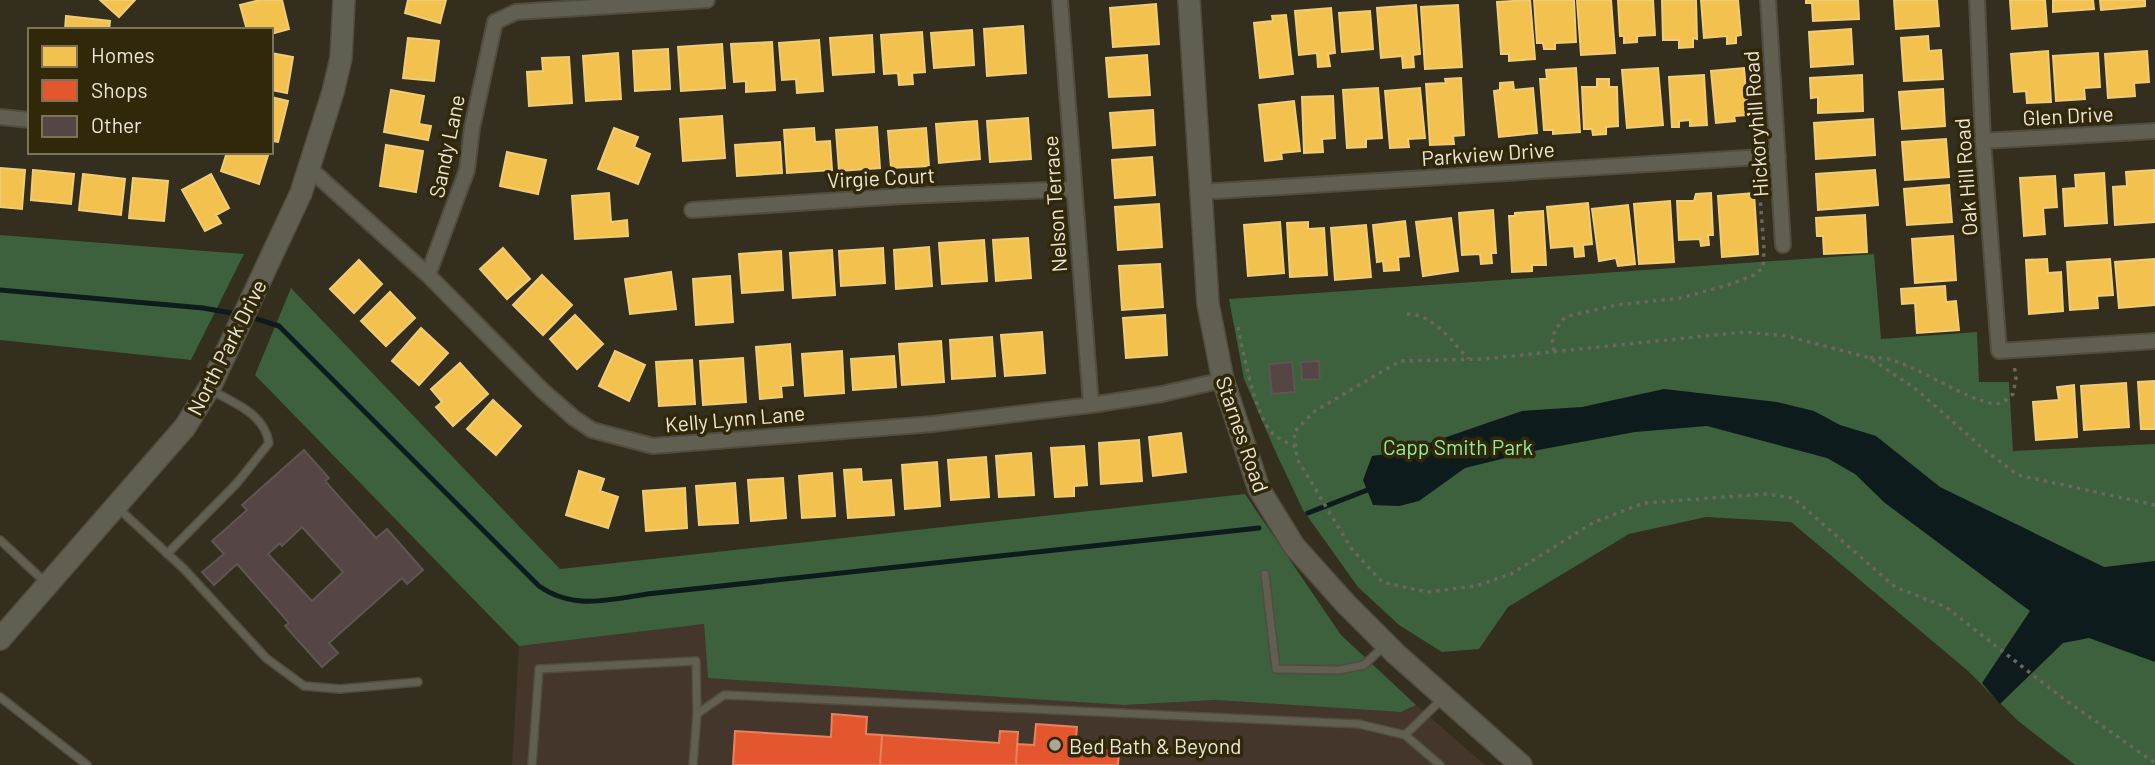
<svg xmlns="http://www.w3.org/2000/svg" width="2155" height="765" font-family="Barlow,sans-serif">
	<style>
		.commercial { fill: #44362a }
		.green { fill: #3d603d }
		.water { fill: #0e1b1d }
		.homes { fill: #f2c14e; stroke: #f0cc76; stroke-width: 2 }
		.shops { fill: #e4572e; stroke: #e68260; stroke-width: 2 }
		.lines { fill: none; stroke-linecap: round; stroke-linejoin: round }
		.stream { stroke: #0e1b1d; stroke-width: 5 }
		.building { fill: #564545; stroke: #5e5651; stroke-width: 2; fill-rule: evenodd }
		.lane-casing { stroke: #504c3e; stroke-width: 10 }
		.street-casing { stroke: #504c3e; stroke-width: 18 }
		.secondary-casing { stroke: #504c3e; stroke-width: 24 }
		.path { stroke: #6a675d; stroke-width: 3.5; stroke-dasharray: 3.5 5; stroke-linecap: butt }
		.lane { stroke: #615e52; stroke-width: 7 }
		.street { stroke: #615e52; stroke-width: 14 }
		.secondary { stroke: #615e52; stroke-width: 21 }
		.poi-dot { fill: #aba695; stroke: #31280a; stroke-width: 2.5 }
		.labels { text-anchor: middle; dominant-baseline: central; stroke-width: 7; stroke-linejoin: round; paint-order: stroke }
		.street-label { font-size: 21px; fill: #ebe6d5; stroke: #31280a }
		.park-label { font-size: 21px; fill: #92ed9a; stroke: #31280a }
		.poi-label { font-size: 21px; fill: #ebe6d5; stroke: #31280a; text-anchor: start }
	</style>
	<rect width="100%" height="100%" fill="#332e1d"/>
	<path class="commercial" d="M704,624l4,53 416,28 92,-5 185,12 15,-7 69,60h-973l7,-119z"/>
	<path class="green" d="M0,235l244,19 -53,106 -191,-20z
		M1874,254l7,85 96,-7 2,50h30l4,69 142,-7v321h-80l-58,-45 -49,-49 -177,-149 -85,-5 -77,17 -121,73 -29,42 -37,3 -43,-27 -41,-38 -55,-77 -26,-55 -33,-76 -15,-80z
		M291,288l269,281 685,-75 96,141 75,70 -15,7 -185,-12 -92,5 -416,-27 -4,-54 -185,22 -264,-271z"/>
	<path class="water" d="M1664,389l113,13 37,9 26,14 36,11 64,51 164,80 51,-6v101l-66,-24 -26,5 -63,61 -18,-21 48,-72 -145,-108 -30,-29 -28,-16 -120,-32 -72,6 -97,18 -73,18 -46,33 -20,5 -26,-1 -10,-25 9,-24 34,-5 116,-40 60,-4z"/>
	<path class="homes" d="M100,0h35l-16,17z
		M260,0h22l7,29 -18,5v-4h-24l-7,-25z
		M408,0h38l-6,23 -35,-10z
		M1530,0l5,59 -26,2v-7h-8l-4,-52z
		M1534,0h40l2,42 -21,1v6h-11l-1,-6h-6z
		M1577,0h34l4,53 -34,2z
		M1618,0h35l2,35 -18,1v6l-13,1v-7h-4z
		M1662,0h34l1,39 -4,-1v9l-14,1v-8h-16z
		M1701,0h37l3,35 -5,1v7l-9,1v-8l-23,2z
		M1806,0h52l1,19 -46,2 -1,-18h-6z
		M1894,0h43l2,26 -43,3z
		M2010,0h35l2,26 -35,3z
		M2053,0h40l1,9 -41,3z
		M2100,0h45v6l-44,4z
		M1156,4l3,40 -46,3 -3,-39z
		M1416,5l4,49 -7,1 1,12 -11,1 -1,-12 -21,2 -4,-50z
		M1458,5l4,62 -37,2 -4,-62z
		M1331,8l4,45 -7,1 2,12 -12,1 -1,-14 -18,2 -4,-44z
		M1370,11l3,38 -31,3 -3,-39z
		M1286,15l7,59 -33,4 -6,-55 19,-2 -1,-5z
		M66,16l44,5 -1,9h-44z
		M1023,26l3,47 -39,3 -3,-47z
		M1851,29l2,35 -42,3 -2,-35z
		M972,30l2,35 -40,3 -3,-35z
		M922,32l3,40 -13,1 1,11 -14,1 -1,-12 -14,1 -3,-39z
		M872,35l2,37 -41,3 -3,-37z
		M1928,36l1,15 12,-1 2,29 -39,2 -3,-43z
		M408,38l31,3 -5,40 -31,-3z
		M819,40l4,51 -26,2 -1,-14 -14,1 -3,-37z
		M772,42l3,48 -29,2v-11l-12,1 -3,-38z
		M722,44l3,44 -44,3 -3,-44z
		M668,49l2,40 -35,2 -2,-40z
		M2048,51l3,51 -24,1 -1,-12 -12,1 -3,-38z
		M2147,51l2,31 -15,1 1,13 -27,2 -3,-44z
		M271,53l22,4 -6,36 -16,-3z
		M618,53l3,46 -35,2 -3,-45z
		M2098,53l2,34 -16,1 1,11 -29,2 -3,-45z
		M1147,55l3,40 -41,2 -3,-39z
		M569,57l3,46 -43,3 -2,-34 16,-1 -1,-13z
		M1576,68l4,64 -27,2v-4h-9l-4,-51h7l-1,-9z
		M1658,68l5,57 -36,3 -5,-58z
		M1744,68l4,47 -14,1 1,5 -19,2 -5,-52z
		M1704,75l3,50 -17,1v-6l-11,1v6h-7l-3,-50z
		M1862,75l1,36 -45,2v-16l-7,1 -1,-20z
		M1461,78l3,57 -11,1 1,8 -24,1 -4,-61 20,-1 -1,-4z
		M1597,79h12v8h8l1,39 -12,1v7l-13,1 -1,-6h-8l-2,-42h15z
		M1513,82l1,8 19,-2 4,45 -38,4 -5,-46 6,-1v-7z
		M1378,88l4,50 -16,1v8l-19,1 -4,-58z
		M1420,88l5,50 -17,1 1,8 -19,1 -5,-57z
		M1943,89l2,37 -43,3 -3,-37z
		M391,90l33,6 -5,28 12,2 -3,14 -44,-8z
		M1333,96l2,42 -13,1 1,13 -19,1 -2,-56z
		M271,97l17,4 -10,41 -7,-1z
		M1294,101l6,50 -19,2 1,6 -17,2 -6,-56z
		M1153,110l2,35 -42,3 -3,-35z
		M722,116l3,42 -42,3 -3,-42z
		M1028,118l3,41 -41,3 -3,-41z
		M1873,119l2,36 -59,4 -2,-36z
		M977,121l3,38 -41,4 -3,-39z
		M877,127l3,41 -41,3 -3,-41z
		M614,128l24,9 -4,10 16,7 -12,30 -40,-15z
		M814,128l1,14 15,-1 2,29 -45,3 -3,-43z
		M926,128l3,38 -38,2 -3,-37z
		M1946,139l3,38 -44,3 -3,-38z
		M780,142l2,31 -45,3 -2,-31z
		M386,145l37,6 -7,41 -36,-6z
		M227,152h42l-10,32 -38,-13z
		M507,152l39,8 -8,34 -38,-8z
		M1152,157l3,38 -40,3 -3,-38z
		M0,168l25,2 -3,39 -22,-2z
		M33,170l41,4 -3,30 -40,-4z
		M1875,170l3,35 -60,5 -2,-36z
		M2154,170l1,52 -40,3 -2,-38 14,-1 -1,-14z
		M2104,173l3,50 -42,3 -2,-37 13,-1 -1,-13z
		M83,174l42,5 -4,36 -42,-5z
		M211,174l18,34 -13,7 5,8 -16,8 -23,-41z
		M2055,176l2,31 -14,1 2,26 -21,2 -4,-58z
		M133,178l35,3 -4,40 -35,-3z
		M1949,185l3,37 -45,3 -3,-36z
		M609,193l2,29 16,-2 1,16 -53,3 -3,-43z
		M1711,193l2,42h-5l1,10 -8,1 -1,-7 -21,1 -2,-39h17l2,-7z
		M1754,193l4,61 -36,3 -4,-61z
		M1670,201l4,61 -35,2 -5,-60z
		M1588,203l4,41 -9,1 1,11 -9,1 -1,-11 -23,2 -4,-41z
		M1159,204l3,43 -44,3 -3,-43z
		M1628,205l7,59 -17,2 -2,-8 -17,3 -7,-52z
		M1493,210l3,43h-5l1,10 -11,1 -1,-10 -18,1 -3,-42z
		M1543,211l3,54h-14v6l-20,1 -3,-56h6v-3z
		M1865,215l2,37 -43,2 -1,-18h-6l-1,-18z
		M1451,218l7,53 -35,5 -7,-54z
		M1405,221l4,35 -11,1 1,13 -15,1 -1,-10 -6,1 -4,-37z
		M1280,222l4,51 -36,3 -4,-51z
		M1308,222v7l16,-1 3,47 -37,2 -3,-54z
		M1366,225l5,52 -36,3 -4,-52z
		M1953,236l3,44 -41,3 -3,-44z
		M1028,238l3,40 -35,3 -3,-41z
		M984,240l3,41 -45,3 -3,-41z
		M929,247l3,39 -36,3 -2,-39z
		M503,248l27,31 -23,20 -27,-30z
		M883,248l2,35 -44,3 -2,-35z
		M832,250l3,45 -42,3 -3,-45z
		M781,251l2,39 -41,3 -3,-39z
		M2047,259l1,14 13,-1 2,39 -34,3 -3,-54z
		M2110,259l3,36 -16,1 1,12 -28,2 -3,-48z
		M2155,259v46l-36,3 -4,-46z
		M359,260l23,24 -28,29 -24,-24z
		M1160,264l3,43 -41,3 -3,-44z
		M671,272l5,37 -46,5 -5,-35z
		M542,275l30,30 -29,30 -30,-30z
		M730,276l3,46 -37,3 -3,-46z
		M1945,286l1,16 10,-1 3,29 -42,3 -2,-30 -13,1 -1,-15z
		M390,292l25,26 -29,28 -25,-25z
		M575,315l28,29 -26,25 -27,-30z
		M1165,315l2,40 -41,3 -3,-40z
		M421,328l27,25 -29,32 -27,-24z
		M1042,332l3,41 -40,3 -4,-41z
		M992,337l3,39 -43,3 -2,-39z
		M941,341l3,41 -42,3 -3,-41z
		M790,344l3,41 -12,1 1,11 -22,2 -4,-52z
		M615,351l30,14 -16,36 -30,-15z
		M842,351l2,42 -39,3 -3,-42z
		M894,356l2,31 -43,3 -2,-31z
		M743,358l3,44 -43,3 -3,-44z
		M692,360l3,44 -36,2 -3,-44z
		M460,363l28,31 -35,32 -17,-19 6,-5 -11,-13z
		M2155,381v48h-14l-3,-47z
		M2126,383l3,44 -45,3 -3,-44z
		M2074,385l3,52 -41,3 -3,-38 26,-2 -2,-13z
		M493,400l28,26 -25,29 -29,-26z
		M1181,433l5,39 -33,4 -4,-39z
		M1139,440l3,41 -41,3 -2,-41z
		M1084,446l3,39 -13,1v10l-19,1 -4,-49z
		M1031,453l3,42 -35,2 -3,-41z
		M986,457l3,40 -38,3 -3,-40z
		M937,462l3,44 -35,3 -3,-44z
		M861,469l1,13 29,-2 3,35 -46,3 -4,-48z
		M579,471l25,8 -4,12 18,6 -10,31 -42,-13z
		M832,473l3,43 -33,2 -3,-42z
		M783,478l3,40 -35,3 -3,-41z
		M735,483l3,40 -39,2 -3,-39z
		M685,488l2,40 -41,3 -3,-40z"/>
	<path class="shops" d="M832,714l35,3 -1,17 16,1 -2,30h-147l2,-34 96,6z
		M1036,724l41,3 -2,22 44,2 -1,14h-102l1,-21 17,1z
		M1000,731l18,1 -2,33h-136l2,-30 117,8z"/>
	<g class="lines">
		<path class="stream" d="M0,290l203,18 34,6
			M250,317l29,9 260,260c34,24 70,14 108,8l612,-66
			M1308,513l62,-24"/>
	</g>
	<path class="building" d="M1319,361l1,18 -18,1 -1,-18z
		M1292,362l3,30 -23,2 -3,-30z
		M304,450l25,28 -4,3 51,57 11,-9 36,41 -16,14 -5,-6 -73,65 9,10 -16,14 -37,-41 4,-3 -52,-59 -23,21 -12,-13 22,-18 -12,-13 35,-31 -5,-5zM302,527l41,45 -31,29 -44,-47 12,-11 2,3z"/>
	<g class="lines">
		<g class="lane-casing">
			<path id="lane" d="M117,507l67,62 82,89 38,28 36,3 78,-7
				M0,540l45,42
				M167,554l70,-71 32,-40c-5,-30 -34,-39 -58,-53
				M1265,574l11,95 63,1 25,-5 19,-18
				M0,697l87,68
				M1405,735l37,-36
				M532,765l7,-96 157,-8 1,53
				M693,765l4,-51 27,-19 635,29 46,11 35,30"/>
		</g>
		<g class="street-casing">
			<path id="street" d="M1060,0l31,405
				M1768,0l15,245
				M1977,0l6,141 16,210 156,-10
				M0,117l30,3
				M1983,141l172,-10
				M309,168l119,107 115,116 31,27 18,12 61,16 280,-22 158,-19 71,-11 61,-14
				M1200,192l578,-36
				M692,210l211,-14 171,-7
				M428,275l39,-105 5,-42 23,-106 21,-10 191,-12"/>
		</g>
		<g class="secondary-casing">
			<path id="secondary" d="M1189,0l19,304 15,76 36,109 35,57 52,58 50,50 125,111
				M0,639l185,-212 26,-42 90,-192 32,-101 8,-34 3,-58"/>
		</g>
		<path class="path" d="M1407,314c25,-1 46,28 61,45
			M1238,327c5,25 17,88 34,106 6,6 16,10 24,14
			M1554,351l-2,-14 9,-16 7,-5 49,-11 64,-7 50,-14 23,-9 9,-7 1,-20 -6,-77
			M1870,358c27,-6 83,35 113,43 6,2 11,4 17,2 5,-1 9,-6 13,-9l3,-16 -2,-14
			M2155,505l-137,-30 -32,-24 -69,-61 -47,-32 -83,-22 -43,-4 -261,27 -83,2 -85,50 -21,21 3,27 54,89 31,34 45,10 49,-6 37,-13 81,-51 50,-19 122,-9 27,4 102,89 51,20 115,90 94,66"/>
		<use href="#lane" class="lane"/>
		<use href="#street" class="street"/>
		<use href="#secondary" class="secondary"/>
	</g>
	<circle class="poi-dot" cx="1055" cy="745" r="7"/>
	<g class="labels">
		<g class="street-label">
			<text transform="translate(2068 115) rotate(-3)">Glen Drive</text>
			<text transform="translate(1755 124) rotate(-94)">Hickoryhill Road</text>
			<text transform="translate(446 146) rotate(-78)">Sandy Lane</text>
			<text transform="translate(1488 153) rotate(-4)">Parkview Drive</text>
			<text transform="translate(881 177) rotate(-3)">Virgie Court</text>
			<text transform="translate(1965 177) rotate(-94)">Oak Hill Road</text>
			<text transform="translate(1054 204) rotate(-94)">Nelson Terrace</text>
			<text transform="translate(226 347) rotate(-63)">North Park Drive</text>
			<text transform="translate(735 418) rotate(-5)">Kelly Lynn Lane</text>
			<text transform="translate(1243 434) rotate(71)">Starnes Road</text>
		</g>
		<g class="park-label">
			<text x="1458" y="446">Capp Smith Park</text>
		</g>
		<g class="poi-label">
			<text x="1069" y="745">Bed Bath &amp; Beyond</text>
		</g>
	</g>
	<rect x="28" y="28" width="245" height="126" fill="#31280a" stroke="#7b745b" stroke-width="2"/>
	<rect x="42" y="46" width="35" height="21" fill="#f2c14e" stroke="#7b745b" stroke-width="2"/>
	<text x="91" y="63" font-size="21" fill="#ebe6d5">Homes</text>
	<rect x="42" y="80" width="35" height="21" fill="#e4572e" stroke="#7b745b" stroke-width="2"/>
	<text x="91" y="98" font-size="21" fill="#ebe6d5">Shops</text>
	<rect x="42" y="116" width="35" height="21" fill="#564545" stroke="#7b745b" stroke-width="2"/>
	<text x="91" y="133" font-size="21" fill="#ebe6d5">Other</text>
</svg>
